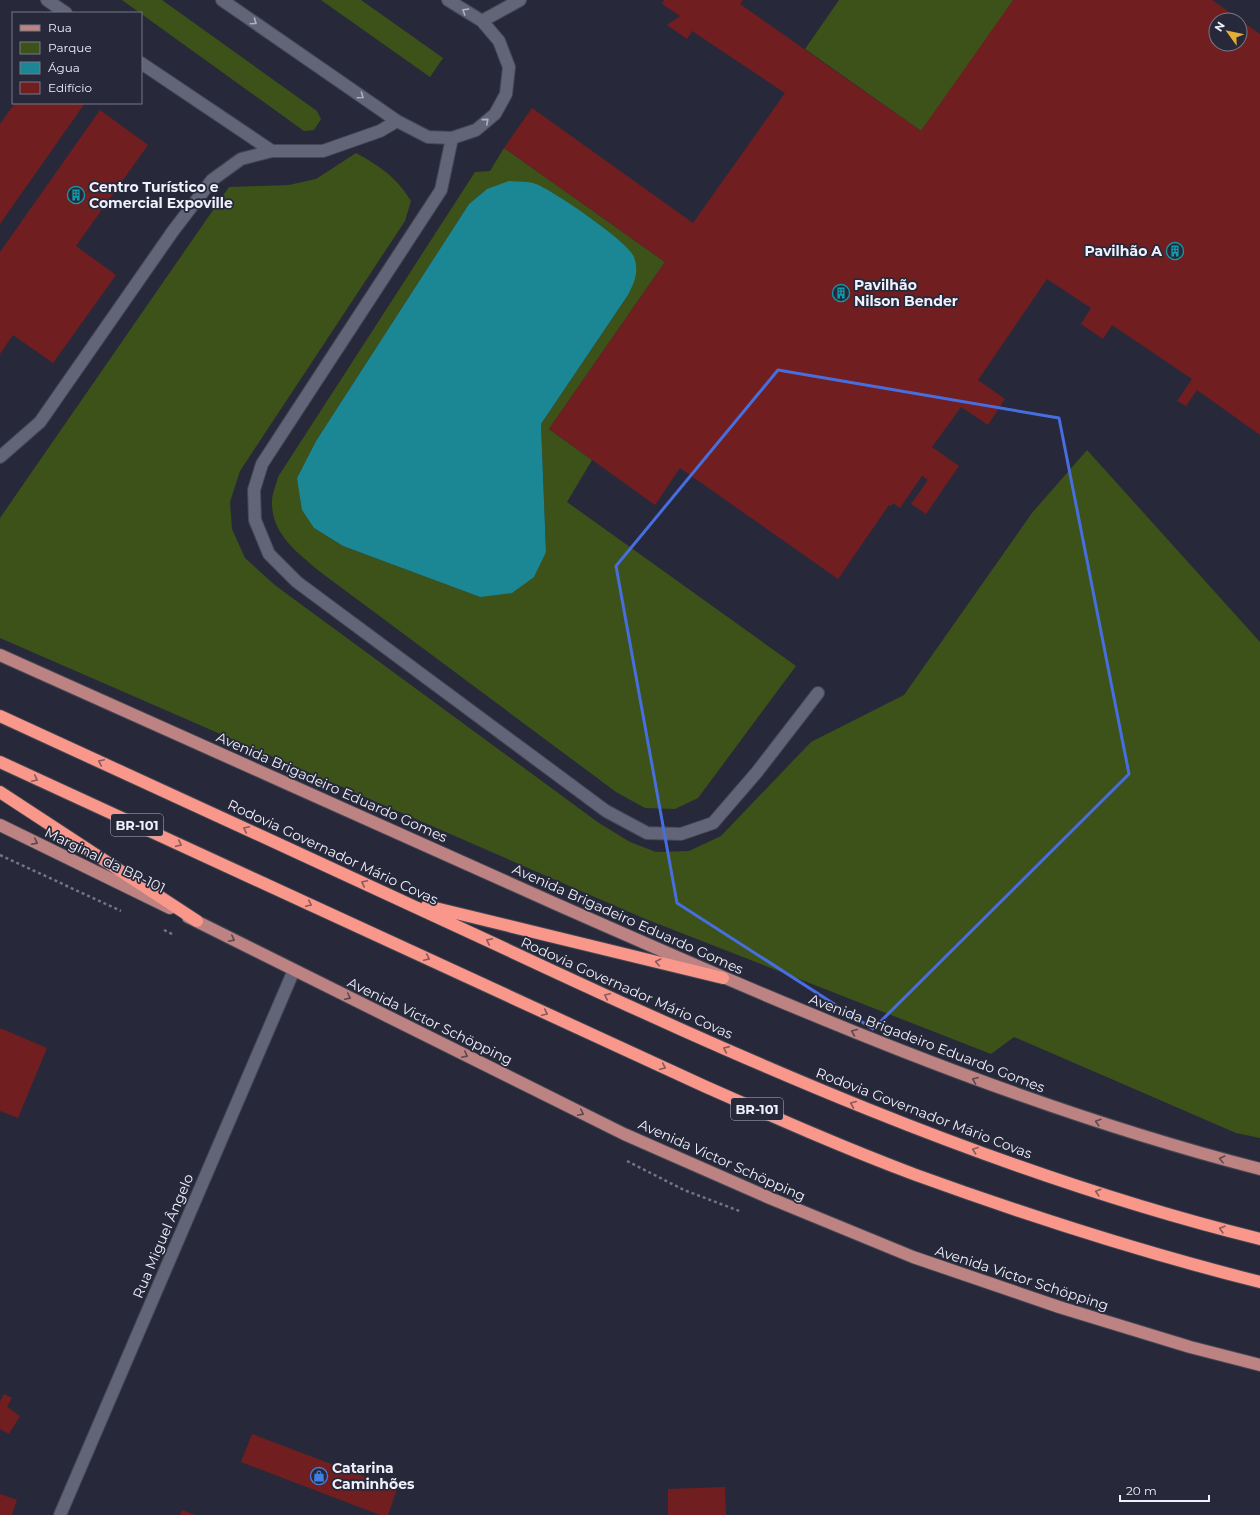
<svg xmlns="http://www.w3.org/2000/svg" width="1260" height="1515" font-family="Montserrat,sans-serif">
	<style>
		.green { fill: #3d5218; fill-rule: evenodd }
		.water { fill: #1c8794 }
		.building { fill: #701e20; fill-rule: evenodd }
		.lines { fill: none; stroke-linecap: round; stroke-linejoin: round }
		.minor-casing { stroke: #454755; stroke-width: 14 }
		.major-casing { stroke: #454755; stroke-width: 14 }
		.highway-casing { stroke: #454755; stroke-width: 14 }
		.path { stroke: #737583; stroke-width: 2.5; stroke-dasharray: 3 3; stroke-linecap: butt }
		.minor { stroke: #626477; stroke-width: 12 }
		.major { stroke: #bd8382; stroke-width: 12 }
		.highway { stroke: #f9978a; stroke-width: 12 }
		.oneway { stroke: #afb1c0 }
		.oneway2 { stroke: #865a5e }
		.oneway3 { stroke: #5c4853 }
		.marked { fill: none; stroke: #476edf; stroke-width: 3; stroke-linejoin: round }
		.labels { text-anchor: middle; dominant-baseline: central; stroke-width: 3.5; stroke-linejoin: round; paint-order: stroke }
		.shield { fill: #27293a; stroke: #b2b4c1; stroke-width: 1 }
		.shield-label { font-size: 13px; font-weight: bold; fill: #eef0fb }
		.poi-label { font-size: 14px; font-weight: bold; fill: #eef0fb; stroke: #27293a; text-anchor: start }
		.street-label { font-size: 14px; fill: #eef0fb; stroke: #27293a }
	</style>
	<rect width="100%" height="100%" fill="#27293a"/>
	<path class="green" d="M122,0h40l155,111 4,8 -7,11 -10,1z
		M321,0h40l82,58 -13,19z
		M839,0h175l-93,131 -116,-82z
		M504,148l161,114 -116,167 43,31 -25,42 229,164 -98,132 -23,11 -30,-1 -29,-16 -297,-221c-22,-19 -48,-37 -47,-70 0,-7 4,-16 6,-24l197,-305 15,-1zM487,189l141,106 -87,129 5,128 -66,45 -137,-51 -29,-18 -17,-50 19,-37 153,-237z
		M356,153c25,14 40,24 55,48l-6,20 -165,250 -10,31 2,27 13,29 31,28 323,237 31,19 26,10 33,-1 32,-15 90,-94 93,-47 128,-182 55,-63 173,192v496l-24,-5 -222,-96 -23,17 -348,-136 -643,-280v-120l229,-331 60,-2 27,-6z"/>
	<path class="water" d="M509,181c7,1 17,0 24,2 16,4 97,60 101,74 5,15 1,24 -6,38l-87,129 5,128 -12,25 -22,16 -32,4 -137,-51 -29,-18 -12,-18 -5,-32 19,-37 153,-237 18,-15z"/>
	<path class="building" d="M664,0h79l-3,4 181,127 92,-131h199l48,34v401l-63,-45 -11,16 -9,-5 15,-22 -80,-54 -9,14 -22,-15 10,-16 -44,-29 -69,101 27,19 -17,26 -27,-18 -29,40 27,19 -33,48 -15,-10 17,-24 -6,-4 -22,32 -7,-5 -2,3 -2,-1 -51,74 -158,-111 -25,37 -106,-76 116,-167 -161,-114 28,-40 161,115 92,-130 -93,-62 -5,8 -20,-14 13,-9 -18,-12zM1216,20h24v24h-24z
		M15,103h70l-85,121v-100z
		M100,110l48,35 -72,101 40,29 -63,88 -40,-28 -13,19v-102z
		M0,1028l47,20 -29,70 -18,-7z
		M4,1394l8,4 -5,9 13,9 -11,18 -9,-5v-28z
		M252,1434l145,55 -9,26h-8l-139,-53z
		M725,1487l1,28h-58v-26z
		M0,1494l17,6 -5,15h-12z
		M182,1510l13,5h-15z"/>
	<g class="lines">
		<g class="minor-casing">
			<path id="minor" d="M47,0l19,13
				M222,0l175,121 31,16 24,1 24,-8 19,-16 11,-20 3,-27 -10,-26 -17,-20 -34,-21
				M482,21l38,-21
				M141,63l131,88h51l57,-20 17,-10
				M452,138l-11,52 -179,274 -8,26 1,30 14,34 28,28 309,229 41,22 34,1 32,-11 44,-51 61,-79
				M0,457l40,-35 133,-191 39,-51 29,-21 31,-8
				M60,1515l234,-545"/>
		</g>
		<g class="major-casing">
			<path id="major" d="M0,655c185,83 371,166 556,249 231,102 459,202 704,265
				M0,825l170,83
				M188,917l436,217 148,65 141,58 146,50 131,40 70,18"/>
		</g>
		<g class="highway-casing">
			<path id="highway" d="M0,716c164,75 329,151 493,227 248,116 500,230 767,296
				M0,762l704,324c70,31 140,62 212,89 113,41 228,78 344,107
				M0,792l197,129
				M427,906l296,72"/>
		</g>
		<path class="path" d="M0,855l121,56
			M164,930l10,5
			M627,1161l57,29 58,22"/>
		<use href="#minor" class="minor"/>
		<use href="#major" class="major"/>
		<use href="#highway" class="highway"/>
	</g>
	<defs><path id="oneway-chevron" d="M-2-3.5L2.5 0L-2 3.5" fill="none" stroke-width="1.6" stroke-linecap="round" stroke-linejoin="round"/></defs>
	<g class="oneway">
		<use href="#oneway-chevron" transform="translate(465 11) rotate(-148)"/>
		<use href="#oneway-chevron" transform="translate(254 22) rotate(35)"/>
		<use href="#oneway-chevron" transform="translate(361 96) rotate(35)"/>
		<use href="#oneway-chevron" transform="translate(486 121) rotate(-41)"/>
	</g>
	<g class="oneway2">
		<use href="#oneway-chevron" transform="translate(101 762) rotate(-155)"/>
		<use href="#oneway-chevron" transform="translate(35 779) rotate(25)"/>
		<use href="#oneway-chevron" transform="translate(246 829) rotate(-155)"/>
		<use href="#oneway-chevron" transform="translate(179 844) rotate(25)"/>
		<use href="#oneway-chevron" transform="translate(364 883) rotate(-155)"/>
		<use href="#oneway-chevron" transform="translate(309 904) rotate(25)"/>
		<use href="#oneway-chevron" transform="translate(489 941) rotate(-155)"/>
		<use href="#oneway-chevron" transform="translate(427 958) rotate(25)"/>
		<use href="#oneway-chevron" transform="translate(658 962) rotate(-167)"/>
		<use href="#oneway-chevron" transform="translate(607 996) rotate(-155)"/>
		<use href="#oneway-chevron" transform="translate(545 1013) rotate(25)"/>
		<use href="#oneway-chevron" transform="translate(726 1049) rotate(-156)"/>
		<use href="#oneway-chevron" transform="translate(663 1067) rotate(25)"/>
		<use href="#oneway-chevron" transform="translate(853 1104) rotate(-157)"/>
		<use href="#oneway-chevron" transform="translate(975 1150) rotate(-160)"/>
		<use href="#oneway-chevron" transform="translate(1098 1192) rotate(-163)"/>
		<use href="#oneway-chevron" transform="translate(1222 1229) rotate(-164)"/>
	</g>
	<g class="oneway3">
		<use href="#oneway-chevron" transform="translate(35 842) rotate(26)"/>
		<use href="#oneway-chevron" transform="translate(232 939) rotate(27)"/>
		<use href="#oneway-chevron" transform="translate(348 997) rotate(26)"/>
		<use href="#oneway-chevron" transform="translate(854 1032) rotate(-157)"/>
		<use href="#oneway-chevron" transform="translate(465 1055) rotate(26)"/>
		<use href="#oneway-chevron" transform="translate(975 1080) rotate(-159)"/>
		<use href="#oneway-chevron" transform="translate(581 1113) rotate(26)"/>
		<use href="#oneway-chevron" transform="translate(1098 1122) rotate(-163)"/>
		<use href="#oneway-chevron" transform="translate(1222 1159) rotate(-166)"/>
	</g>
	<path class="marked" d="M778,370l281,48 70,356 -256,255 -196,-126 -61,-337z"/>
	<defs>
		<g id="building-ring" transform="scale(0.9)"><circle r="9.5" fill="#27293a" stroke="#0f9aa8" stroke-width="1.5"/><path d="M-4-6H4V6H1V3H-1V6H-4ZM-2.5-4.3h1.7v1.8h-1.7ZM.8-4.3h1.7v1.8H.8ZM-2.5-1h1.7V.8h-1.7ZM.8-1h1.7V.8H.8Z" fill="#0f9aa8"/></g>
		<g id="shop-ring" transform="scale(0.9)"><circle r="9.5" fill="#27293a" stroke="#3f7fe0" stroke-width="1.5"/><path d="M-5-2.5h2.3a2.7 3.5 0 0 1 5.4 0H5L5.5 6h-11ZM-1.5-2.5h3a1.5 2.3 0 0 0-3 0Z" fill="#3f7fe0"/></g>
	</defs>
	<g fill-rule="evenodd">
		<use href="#building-ring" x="76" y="195"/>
		<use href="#building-ring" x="1175" y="251"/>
		<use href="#building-ring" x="841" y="293"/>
		<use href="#shop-ring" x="319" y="1476"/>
	</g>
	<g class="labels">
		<g class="shield">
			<rect x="111" y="814" width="52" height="22" rx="3"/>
			<rect x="731" y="1098" width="52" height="22" rx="3"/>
		</g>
		<g class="shield-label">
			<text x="137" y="825">BR-101</text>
			<text x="757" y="1109">BR-101</text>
		</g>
		<g class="poi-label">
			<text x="89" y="187">Centro Turístico e<tspan x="89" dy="16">Comercial Expoville</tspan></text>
			<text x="1162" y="251" text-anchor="end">Pavilhão A</text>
			<text x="854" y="285">Pavilhão<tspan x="854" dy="16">Nilson Bender</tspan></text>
			<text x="332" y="1468">Catarina<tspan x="332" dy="16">Caminhões</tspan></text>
		</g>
		<g class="street-label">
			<text transform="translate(332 787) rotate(24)">Avenida Brigadeiro Eduardo Gomes</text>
			<text transform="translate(333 852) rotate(25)">Rodovia Governador Mário Covas</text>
			<text transform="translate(105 860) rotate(26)">Marginal da BR-101</text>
			<text transform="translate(628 919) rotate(24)">Avenida Brigadeiro Eduardo Gomes</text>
			<text transform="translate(627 988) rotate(24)">Rodovia Governador Mário Covas</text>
			<text transform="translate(430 1021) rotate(26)">Avenida Victor Schöpping</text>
			<text transform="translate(927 1043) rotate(21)">Avenida Brigadeiro Eduardo Gomes</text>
			<text transform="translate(924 1113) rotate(21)">Rodovia Governador Mário Covas</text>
			<text transform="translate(722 1160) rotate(24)">Avenida Victor Schöpping</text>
			<text transform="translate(163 1236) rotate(-67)">Rua Miguel Ângelo</text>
			<text transform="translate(1022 1278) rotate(18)">Avenida Victor Schöpping</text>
		</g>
	</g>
	<rect x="12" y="12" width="130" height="92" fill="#27293a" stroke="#777987"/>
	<rect x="20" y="25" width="20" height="6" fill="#bd8382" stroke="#777987"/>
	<text x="48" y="32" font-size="12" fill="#eef0fb">Rua</text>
	<rect x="20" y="42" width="20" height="12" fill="#3d5218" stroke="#777987"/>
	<text x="48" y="52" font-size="12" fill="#eef0fb">Parque</text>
	<rect x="20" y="62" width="20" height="12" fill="#1c8794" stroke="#777987"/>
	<text x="48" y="72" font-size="12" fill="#eef0fb">Água</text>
	<rect x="20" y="82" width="20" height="12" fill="#701e20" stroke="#777987"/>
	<text x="48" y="92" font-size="12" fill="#eef0fb">Edifício</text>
	<g transform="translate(1228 32) rotate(303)"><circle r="19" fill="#27293a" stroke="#777987"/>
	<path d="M0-3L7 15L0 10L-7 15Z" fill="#e4ad35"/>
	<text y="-6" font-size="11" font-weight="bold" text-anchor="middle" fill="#eef0fb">N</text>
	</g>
	<path d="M1120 1495v6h89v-6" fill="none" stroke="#eef0fb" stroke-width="2"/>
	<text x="1126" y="1495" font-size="12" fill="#eef0fb" stroke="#27293a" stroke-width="3" paint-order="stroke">20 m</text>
</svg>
